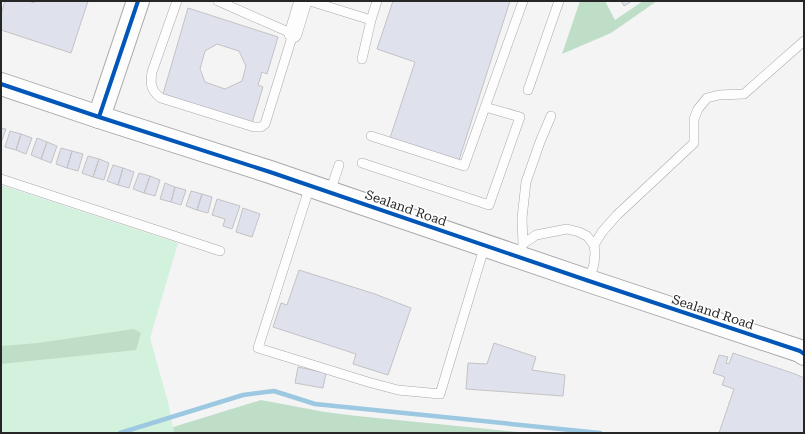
<svg xmlns="http://www.w3.org/2000/svg" width="805" height="434" font-family="'Roboto Serif',serif">
	<style>
		.green { fill: #d3f2dd }
		.forest { fill: #bedec8 }
		.lines { fill: none; stroke-linecap: round; stroke-linejoin: round }
		.stream { stroke: #9cc8e1; stroke-width: 4.5 }
		.building { fill: #dfe1ed; stroke: #c3c3c4; fill-rule: evenodd }
		.service-casing { stroke: #a9a9aa; stroke-width: 10 }
		.minor-casing { stroke: #a9a9aa; stroke-width: 18 }
		.tertiary-casing { stroke: #a9a9aa; stroke-width: 24 }
		.primary-casing { stroke: #a9a9aa; stroke-width: 24 }
		.service { stroke: #fdfdfe; stroke-width: 9 }
		.minor { stroke: #fdfdfe; stroke-width: 17 }
		.tertiary { stroke: #fdfdfe; stroke-width: 22 }
		.primary { stroke: #fdfdfe; stroke-width: 22 }
		.cycleway-casing { stroke: #fff; stroke-width: 6 }
		.cycleway { stroke: #0057b8; stroke-width: 4 }
		.labels { text-anchor: middle; dominant-baseline: central; stroke-width: 3; stroke-linejoin: round; paint-order: stroke }
		.street-label { font-size: 13px; fill: #262627; stroke: #fff }
	</style>
	<rect width="100%" height="100%" fill="#f4f4f5"/>
	<path class="green" d="M1,185l177,58 -28,95 18,64 6,31h-173z"/>
	<path class="forest" d="M580,1h25l10,19 28,-19h14l-46,32 -49,21z
		M134,329l7,4 -5,17 -135,14v-18l37,-3z
		M261,400l64,12 32,4 170,17h-353l-1,-6z"/>
	<g class="lines">
		<path class="stream" d="M120,433l123,-38 31,-4 41,13 285,29"/>
	</g>
	<path class="building" d="M5,1h24l5,2v-2h54l-17,52 -70,-23v-16z
		M393,1h117l-51,159 -69,-22 25,-76 -38,-13z
		M621,1h11l-8,5z
		M188,8l90,29 -11,37 -5,-2 -4,13 5,2 -11,36 -89,-29zM217,44l22,7 7,15 -4,15 -17,8 -20,-7 -5,-13 5,-18z
		M1,128l5,1 -5,14z
		M10,131l11,3 -5,16 -11,-3z
		M21,134l11,4 -6,16 -10,-4z
		M37,138l10,4 -6,17 -10,-4z
		M47,142l10,4 -6,17 -10,-4z
		M61,148l11,3 -5,17 -11,-4z
		M72,151l11,3 -5,17 -11,-3z
		M88,156l11,3 -6,18 -11,-4z
		M99,159l10,4 -5,17 -11,-3z
		M113,165l10,3 -5,17 -11,-4z
		M123,168l11,4 -5,16 -11,-3z
		M139,173l11,3 -6,17 -11,-4z
		M150,176l10,4 -5,16 -11,-3z
		M165,183l10,4 -4,15 -11,-3z
		M175,187l11,3 -5,15 -10,-3z
		M191,191l11,3 -5,16 -11,-4z
		M202,194l10,3 -4,16 -11,-3z
		M217,199l23,7 -8,23 -9,-3 2,-7 -13,-4z
		M243,208l17,6 -8,23 -16,-5z
		M299,270l76,24 36,14 -23,67 -35,-11 3,-10 -83,-27 8,-24 6,2z
		M494,343l42,14 -4,13 33,5 -2,21 -97,-7 2,-26 19,1z
		M733,353l62,21 9,4v55h-85l15,-44 -12,-4 3,-8 -12,-4 6,-18 9,2 -2,6 3,1z
		M298,367l28,6 -3,15 -28,-5z"/>
	<g class="lines">
		<g class="service-casing">
			<path id="service" d="M177,1l-25,71c-2,12 -1,19 9,26l93,29h7l4,-3 28,-90 -75,-33
				M310,1l61,19
				M362,59l9,-39 6,-19
				M528,90l31,-89
				M371,136l93,30 59,-165
				M362,163l127,42 31,-88 -35,-10
				M1,179l219,72
				M310,186l-52,162 110,34 30,8 42,4 45,-149
				M330,192l9,-27
				M523,244l13,-9 31,-6 12,3 8,4 7,9
				M518,257l5,-13 -1,-26 4,-36 14,-40 11,-26
				M589,281l5,-17 1,-11 -1,-8 8,-13 15,-17 77,-72v-24l4,-10 9,-11 12,-3 25,-1 60,-53"/>
		</g>
		<g class="minor-casing">
			<path id="minor" d="M293,34l10,-33"/>
		</g>
		<g class="tertiary-casing">
			<path id="tertiary" d="M99,117l39,-116"/>
		</g>
		<g class="primary-casing">
			<path id="primary" d="M1,84l98,33 171,55 319,109 211,70 4,3"/>
		</g>
		<use href="#service" class="service"/>
		<use href="#minor" class="minor"/>
		<use href="#tertiary" class="tertiary"/>
		<use href="#primary" class="primary"/>
		<g class="cycleway-casing">
			<path id="cycleway" d="M1,84l98,33 171,55 319,109 211,70 4,3
				M99,117l39,-116"/>
		</g>
		<use href="#cycleway" class="cycleway"/>
	</g>
	<g class="labels">
		<g class="street-label">
			<text transform="translate(406 208) rotate(19)">Sealand Road</text>
			<text transform="translate(713 312) rotate(18)">Sealand Road</text>
		</g>
	</g>
	<rect width="805" height="434" fill="none" stroke="#262627" stroke-width="4"/>
</svg>
